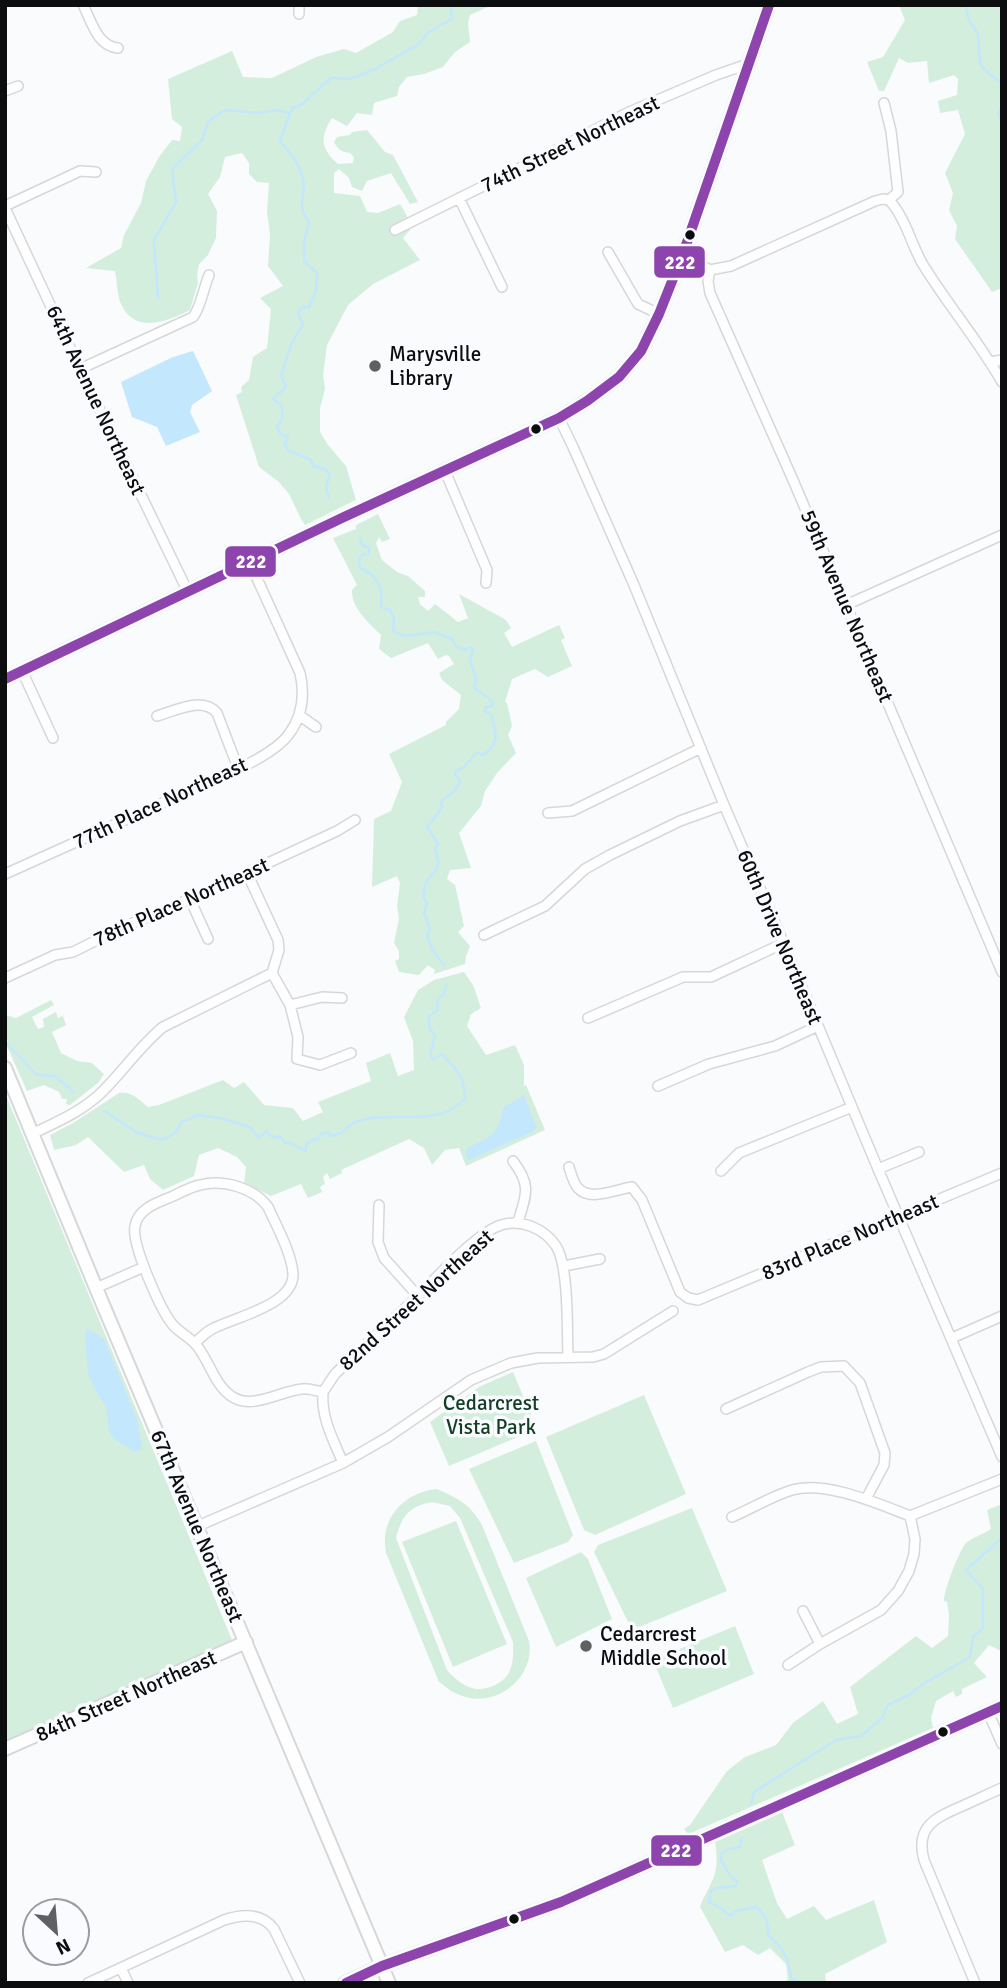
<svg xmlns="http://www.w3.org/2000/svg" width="1007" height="1988" font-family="Signika,sans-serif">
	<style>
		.green { fill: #d4eedd; fill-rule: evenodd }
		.water { fill: #c3e7fc }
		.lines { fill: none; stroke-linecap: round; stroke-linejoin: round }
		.stream { stroke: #c3e7fc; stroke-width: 2.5 }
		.street-casing { stroke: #d5d7d9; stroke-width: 12 }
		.secondary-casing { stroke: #d5d7d9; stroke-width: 16 }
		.street { stroke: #fefeff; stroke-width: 9 }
		.secondary { stroke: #fefeff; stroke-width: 12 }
		.bus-1-casing { stroke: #f9fbfe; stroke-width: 16 }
		.bus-1 { stroke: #8e44ad; stroke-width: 10 }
		.bus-dot { fill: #0b0d0f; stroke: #f9fbfe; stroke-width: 2.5 }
		.poi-dot { fill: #5f6062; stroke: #f9fbfe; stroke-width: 2.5 }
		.labels { text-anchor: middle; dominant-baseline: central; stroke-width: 7; stroke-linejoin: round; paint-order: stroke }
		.street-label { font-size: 21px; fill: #0b0d0f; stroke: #f9fbfe }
		.poi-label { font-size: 21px; fill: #0b0d0f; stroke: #f9fbfe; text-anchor: start }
		.park-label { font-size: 21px; fill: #113e24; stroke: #f9fbfe }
		.line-badge { stroke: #f9fbfe; stroke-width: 2.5 }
		.badge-label { font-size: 19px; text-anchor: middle; font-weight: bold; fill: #fff }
	</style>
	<rect width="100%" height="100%" fill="#fafbfd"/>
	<path class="green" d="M418,5l70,2 -18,8 -2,8 2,19 -15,10 -12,15 -19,7 -17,3 -8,10 -2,9 -23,7 -2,12 -15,-2 -10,13 -15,-8c-12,19 -12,30 6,46l15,-1 1,-6 -4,-4c-8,-1 -12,-3 -16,-11l3,-5 13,-2 2,-3 15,-2 18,22 8,3 25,47 -8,2 -19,-31 -24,8 -5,10 -10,-4 -3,-9 -10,-9 -5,4v20l26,3 7,16 11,1 22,-9 7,12 3,14 -7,8 17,22 -47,24 -25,21 -21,40 -4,30 2,14 -5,19v24l8,13 18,21 10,34 -51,25 -4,-6 -12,-25 -10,-12 -20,-15 -23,-72 6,-3 -1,-5 8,-7 4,-23 14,-9 4,-39 -11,-11 23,-12 -15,-20 2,-32 -3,-22 2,-29 -12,-1 -8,-8v-11l-7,-10 -17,4 -5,20 -12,17 9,17 -1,27 -8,17 -9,9 -2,11 1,8 -8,27c-22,11 -55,25 -69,-6 -4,-9 -4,-23 -6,-33l-29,-3 35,-20 3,-13 17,-32 5,-22 13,-24 13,-17 8,1 2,-14 -10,-8 -4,-40 64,-28 11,26 29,1 44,-21 28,-8 12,4 37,-21 7,-11 17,-6z
		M899,5h103v283l-10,4 -37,-53 2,-13 -8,-16 4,-17 -8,-20 20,-39 -7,-24 -18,3 -2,-12 19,-6 1,-16 -4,-4 -25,8 -2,-22 -19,2 -9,-5 -15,33h-5l-12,-29 16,-5 22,-37z
		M378,514l12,25 -8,3 -3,-5 -3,6 6,17 15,12 11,4 17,15v6h-7l2,7 8,7 7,-7 23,18 10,-4 -9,-24 47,26 5,8 -7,5 8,14 47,-22 6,13 -4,2 11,26 -24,11 -13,-8 -23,10 -7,23 2,1 5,23 -4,9 8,18 -19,20 -12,18 -4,15 -22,27 12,35 -21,2 -3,9 8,6 9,41 -6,6 12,14 -4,10 -1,8 -31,10 1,-4 -7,-5 -9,10 -20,-3 -4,-11 4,-2v-8l-5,-8 5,-25 -2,-12 3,-23 -3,-7 -25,11 2,-68 17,-8 11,-29 -13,-28 57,-29v-3l13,-13 2,-14 -19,-15 -3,-7 15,-9 -5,-8 -3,-1 -8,4 -10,-16 -37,15 -12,-9 2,-14c-12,-12 -30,-27 -29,-45l5,-5 -24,-47 23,-9v-4z
		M464,972l9,13 8,23 -10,6 -4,12 19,29 29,-10 9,20v21l2,-1 19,45 -79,36 -7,-18 -14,2 -13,15 -8,-17 -15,-9 -68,31 1,3 -12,6 -3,-6 -4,4 2,7 -5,3 2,5 -14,6 -7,-14 -30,12 -27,-13 2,-16 -9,-10 -19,-9 -19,7 -5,21 -31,14 -13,-11 -6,-14 -20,7 -36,-35 -12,8 -22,5 -4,-15 23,-12 46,-30c13,-2 19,6 29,14l11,-2 64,-25 11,8 10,-6 20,23 29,3 10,13 20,-9 -5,-10 53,-21 -5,-18 24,-10 8,23 16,-6 -1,-29 -9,-24 14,-27 16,-10z
		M51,1000l3,5 -22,12 6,12 6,-2 -1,-8 13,-7 2,6 5,-2 3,9 -14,7 9,21 16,8 15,2 12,11 -6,9 -28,22 -4,-1 1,-5h-5l-3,-7 -15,-7 -17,6 -21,-47 2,-3 -3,-3v-23l11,3z
		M5,1093l227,547 -227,104z
		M513,1372l24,57 -88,37 -19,-44 49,-35z
		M644,1395l42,99 -91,41 -11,-5 -38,-93z
		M536,1441l37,94 -5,7 -54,21 -45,-94z
		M437,1489c22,10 33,15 45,36l47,116c7,38 -36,70 -72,53 -6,-2 -12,-8 -18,-12l-53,-129c-7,-34 18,-61 51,-64zM432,1502l18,4 10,12 53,124c0,10 1,19 -3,28 -2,7 -9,12 -15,15 -20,10 -35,0 -48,-15l-51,-132c6,-22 12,-31 36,-36z
		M1002,1504v145l-1,2 -12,-6 -15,18 13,14 -25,12v5l-6,3 -3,-6 -17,10 -5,17 2,10 -242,105h-4l-3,-4 6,-4 37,-54 18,-14 31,-12 17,-22 30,-22 14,23 21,-10 -8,-27 66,-51 16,12 16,-12 1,-22 -2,-12 -3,-1c-1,-9 16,-52 22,-58 7,-6 18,-9 25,-14l-4,-19z
		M692,1508l35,83 -95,39 -38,-78 4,-7z
		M456,1521l51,123 -54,23 -51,-125z
		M581,1552l7,7 24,60 -56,28 -30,-69z
		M735,1626l19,48 -81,34 -20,-48z
		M782,1812l13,33 -33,15 15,43 10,16 27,-13 12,14 48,-20 13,42 -62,32 1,9h-42l4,-4 -2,-15 -16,-16 -12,7 -15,-10 -18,7 -25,-45c3,-10 8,-16 12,-26 6,-11 5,-29 3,-40l56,-26z"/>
	<path class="water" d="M193,351l19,40 -20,14 -2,7 10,20 -34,14 -9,-19 -25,-10 -11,-35 52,-25z
		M524,1095l13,33 -5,4 -63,28 -4,-5 2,-7c24,-11 31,-13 36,-40z
		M87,1328l17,11 4,9 30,74 4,26 -7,4 -18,-11 -8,-8 -3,-27 -7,-9 -11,-22 -3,-39z"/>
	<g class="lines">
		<path class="stream" d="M965,5l4,15 9,14 2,29 4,6 18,15
			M1002,105l-4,8 4,10
			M158,298l-4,-58 22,-38 -4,-33 30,-29 6,-18 16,-12 34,3 19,-3 12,3
			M329,498l-3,-11 4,-13 -5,-5 -12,-3 -2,-6 -24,-10 -2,-6 3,-8c-7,0 -9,-3 -11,-10l5,-6v-14l-9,-7 13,-12 -5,-11 11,-34 11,-17 -5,-12 3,-5 8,-1 7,-16 1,-18 -13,-12v-19l5,-20c-14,-20 -2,-24 -6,-43 -3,-15 -13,-26 -23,-38l12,-33 9,-3 30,-27 20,1 24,-10 44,-25 8,-11 25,-14 -1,-14
			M360,538l2,7 7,3v5l-9,3 -1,5 1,7c18,8 23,19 21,39l9,3 4,9 -1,12 11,5 31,-4 17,7 4,7 9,4 5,-3 3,2 -3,12 6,18 -2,9 17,12 2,5 -8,3v3l6,4c5,17 10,28 -8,40l-6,-3 -14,16 -7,3 -1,4 5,5c-3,13 -12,14 -19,22l1,6 -15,19 11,17 -3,6c6,19 3,17 -8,31 -3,4 -3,11 -4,17l4,5 -3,11 6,14 -3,8 6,15 11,14
			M7,1044l30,31 18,1c6,7 14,9 18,16
			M104,1111l34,22 24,7 13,-7 7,-11 17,-7 25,4 26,8 9,11 8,-8 2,5 9,3 2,-2 5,7 3,-1 18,9v-6l5,-5 8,-1 1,-4 8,-3 1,4c18,-1 16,-11 29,-15 28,-9 67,2 93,-11 5,-3 10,-8 14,-11 -2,-27 -6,-26 -23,-45l-9,5 -3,-3 5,-20 -6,-9v-11l8,-5 1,-13 5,-3 4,-11
			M751,1804l3,-12 82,-52 25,-4 21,-18 6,-13 21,-10 14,-11 47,-27 3,-20 10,-9v-39l-17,-19 36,-32
			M742,1838l-2,9 -11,2 -7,4 -1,8 10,16 6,4 -1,5 -20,2 -5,3 -2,11 12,6 9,8 6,-5 20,-4c9,7 13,16 12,28 15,13 21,23 23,43l9,5"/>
		<g class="street-casing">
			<path id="street" d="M83,5c9,17 14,41 35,43
				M299,14v-9
				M5,91l13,-5
				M884,103l7,28 7,61 -9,8c16,17 22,43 33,63 25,41 56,77 80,119
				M459,198l43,89
				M5,206l75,-35 16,1
				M5,208l75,161 108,223
				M395,230l167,-83 63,-33 91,-39 32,-11
				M684,251l15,13 11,6 -2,11 2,12 83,187 209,492
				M608,252l30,52 21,10
				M710,270l21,-4 144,-65 8,-2 6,1
				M991,362l11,-2
				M80,369l113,-52c7,-8 11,-30 16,-42
				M559,418l14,29 61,138 90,220 51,118 103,246 124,288
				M445,471l42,99 -1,13
				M846,605l156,-70
				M22,671l31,67
				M299,715l17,12
				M157,716c18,-5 45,-20 60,-3l21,55
				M548,813l24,-2 129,-63
				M247,873l31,67 1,10 -7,23 18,32 8,32 -1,22 23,6 31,-12
				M5,874c61,-27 121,-55 182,-82 28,-13 85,-34 102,-58 14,-19 16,-39 11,-61l-50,-110
				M190,899l18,40
				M484,935l61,-29 40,-37 25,-14 70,-34 44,-16
				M5,978l50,-23 18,-3 48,-24 69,-29 147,-68 18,-11
				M290,1005l32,-8 20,1
				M588,1018l95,-41h28l73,-34
				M658,1086l51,-22 66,-18 43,-20
				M32,1134c25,-12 51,-23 71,-43 21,-21 37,-45 60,-64l109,-54
				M513,1161c19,25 13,34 5,61
				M569,1167c2,6 4,16 9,21 12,14 39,1 54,-1l10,13 38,92 8,6 10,2 304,-127
				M878,1169l41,-17
				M721,1171l18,-18 113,-46
				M379,1205l-1,37 6,16 34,38
				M564,1266l36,-7
				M96,1288l48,-21
				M952,1338l50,-22
				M195,1343c5,-5 10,-10 17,-14 23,-12 82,-24 81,-55 -1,-20 -17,-49 -25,-67 -14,-19 -44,-28 -68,-22 -10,2 -20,8 -29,12 -15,6 -33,12 -36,29 -4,18 26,85 38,99 7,8 18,13 24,21 14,17 19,46 42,54 19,6 43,-9 63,-11 7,-1 14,2 21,3
				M323,1392l12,-18c28,-27 57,-53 85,-80 18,-18 58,-62 81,-69 20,-6 43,3 55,21 13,20 11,85 12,111
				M323,1392c-2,26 10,47 20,71
				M726,1409l82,-37 13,-5 23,-1 16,17 25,70 -1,12 -18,34
				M732,1517c19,-8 40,-21 60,-27 33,-10 87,14 118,26l92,-37
				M198,1526l145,-63 45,-26 83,-57 40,-17 27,-5 55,-1 11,-3 69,-43
				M803,1611l17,33
				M788,1665l32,-21 61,-34 17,-19 11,-20 5,-17 1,-15 -5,-23
				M988,1712l14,32
				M121,1968l7,15
				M88,1983l136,-63c18,-6 38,-7 50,9l26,54
				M975,1983l-51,-123c-9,-33 11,-42 36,-53 14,-6 28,-13 42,-19"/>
		</g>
		<g class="secondary-casing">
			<path id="secondary" d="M5,679l339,-162 215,-99 28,-17 32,-24 22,-26 18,-37 25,-63 85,-246
				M5,1068l91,220 293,695
				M5,1749l241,-107
				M345,1983l37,-17 179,-64 441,-196"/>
		</g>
		<use href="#street" class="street"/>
		<use href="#secondary" class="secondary"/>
		<g class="bus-1-casing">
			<path id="bus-1" d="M5,679l339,-162 215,-99 28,-17 32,-24 22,-26 18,-37 25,-63 85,-246
				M346,1983l36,-17 179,-64 441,-196"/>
		</g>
		<use href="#bus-1" class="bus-1"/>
	</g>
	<g class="bus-dot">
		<circle cx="690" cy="235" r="6"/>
		<circle cx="536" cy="429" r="6"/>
		<circle cx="943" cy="1732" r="6"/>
		<circle cx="514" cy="1919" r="6"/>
	</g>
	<g class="poi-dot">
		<circle cx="375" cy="366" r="7"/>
		<circle cx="586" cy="1646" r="7"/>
	</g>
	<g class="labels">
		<g class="street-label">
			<text transform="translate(570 144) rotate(-26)">74th Street Northeast</text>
			<text transform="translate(96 400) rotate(65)">64th Avenue Northeast</text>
			<text transform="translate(847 606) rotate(67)">59th Avenue Northeast</text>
			<text transform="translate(160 803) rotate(-25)">77th Place Northeast</text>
			<text transform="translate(181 902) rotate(-24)">78th Place Northeast</text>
			<text transform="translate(780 937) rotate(67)">60th Drive Northeast</text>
			<text transform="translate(850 1237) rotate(-23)">83rd Place Northeast</text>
			<text transform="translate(416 1300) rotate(-42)">82nd Street Northeast</text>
			<text transform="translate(197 1526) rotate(67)">67th Avenue Northeast</text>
			<text transform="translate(126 1696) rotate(-24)">84th Street Northeast</text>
		</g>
		<g class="poi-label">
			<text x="389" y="354">Marysville<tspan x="389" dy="24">Library</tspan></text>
			<text x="600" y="1634">Cedarcrest<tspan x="600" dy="24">Middle School</tspan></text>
		</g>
		<g class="park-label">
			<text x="491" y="1403">Cedarcrest<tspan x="491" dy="24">Vista Park</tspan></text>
		</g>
	</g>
	<g class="line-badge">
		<rect x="653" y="245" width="53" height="34" rx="7" fill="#8e44ad"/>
		<rect x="224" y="545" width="53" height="33" rx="7" fill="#8e44ad"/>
		<rect x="650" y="1834" width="53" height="33" rx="7" fill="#8e44ad"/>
	</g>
	<g class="badge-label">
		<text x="680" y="269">222</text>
		<text x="251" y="568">222</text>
		<text x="676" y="1857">222</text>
	</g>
	<rect width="1007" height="1988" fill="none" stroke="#0b0d0f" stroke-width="14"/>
	<g transform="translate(56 1932) rotate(154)"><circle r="33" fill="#f9fbfe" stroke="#9a9c9e" stroke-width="2"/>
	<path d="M0-5L12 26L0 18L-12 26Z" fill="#5f6062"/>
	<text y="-10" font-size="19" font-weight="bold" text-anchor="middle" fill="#0b0d0f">N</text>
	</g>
</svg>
